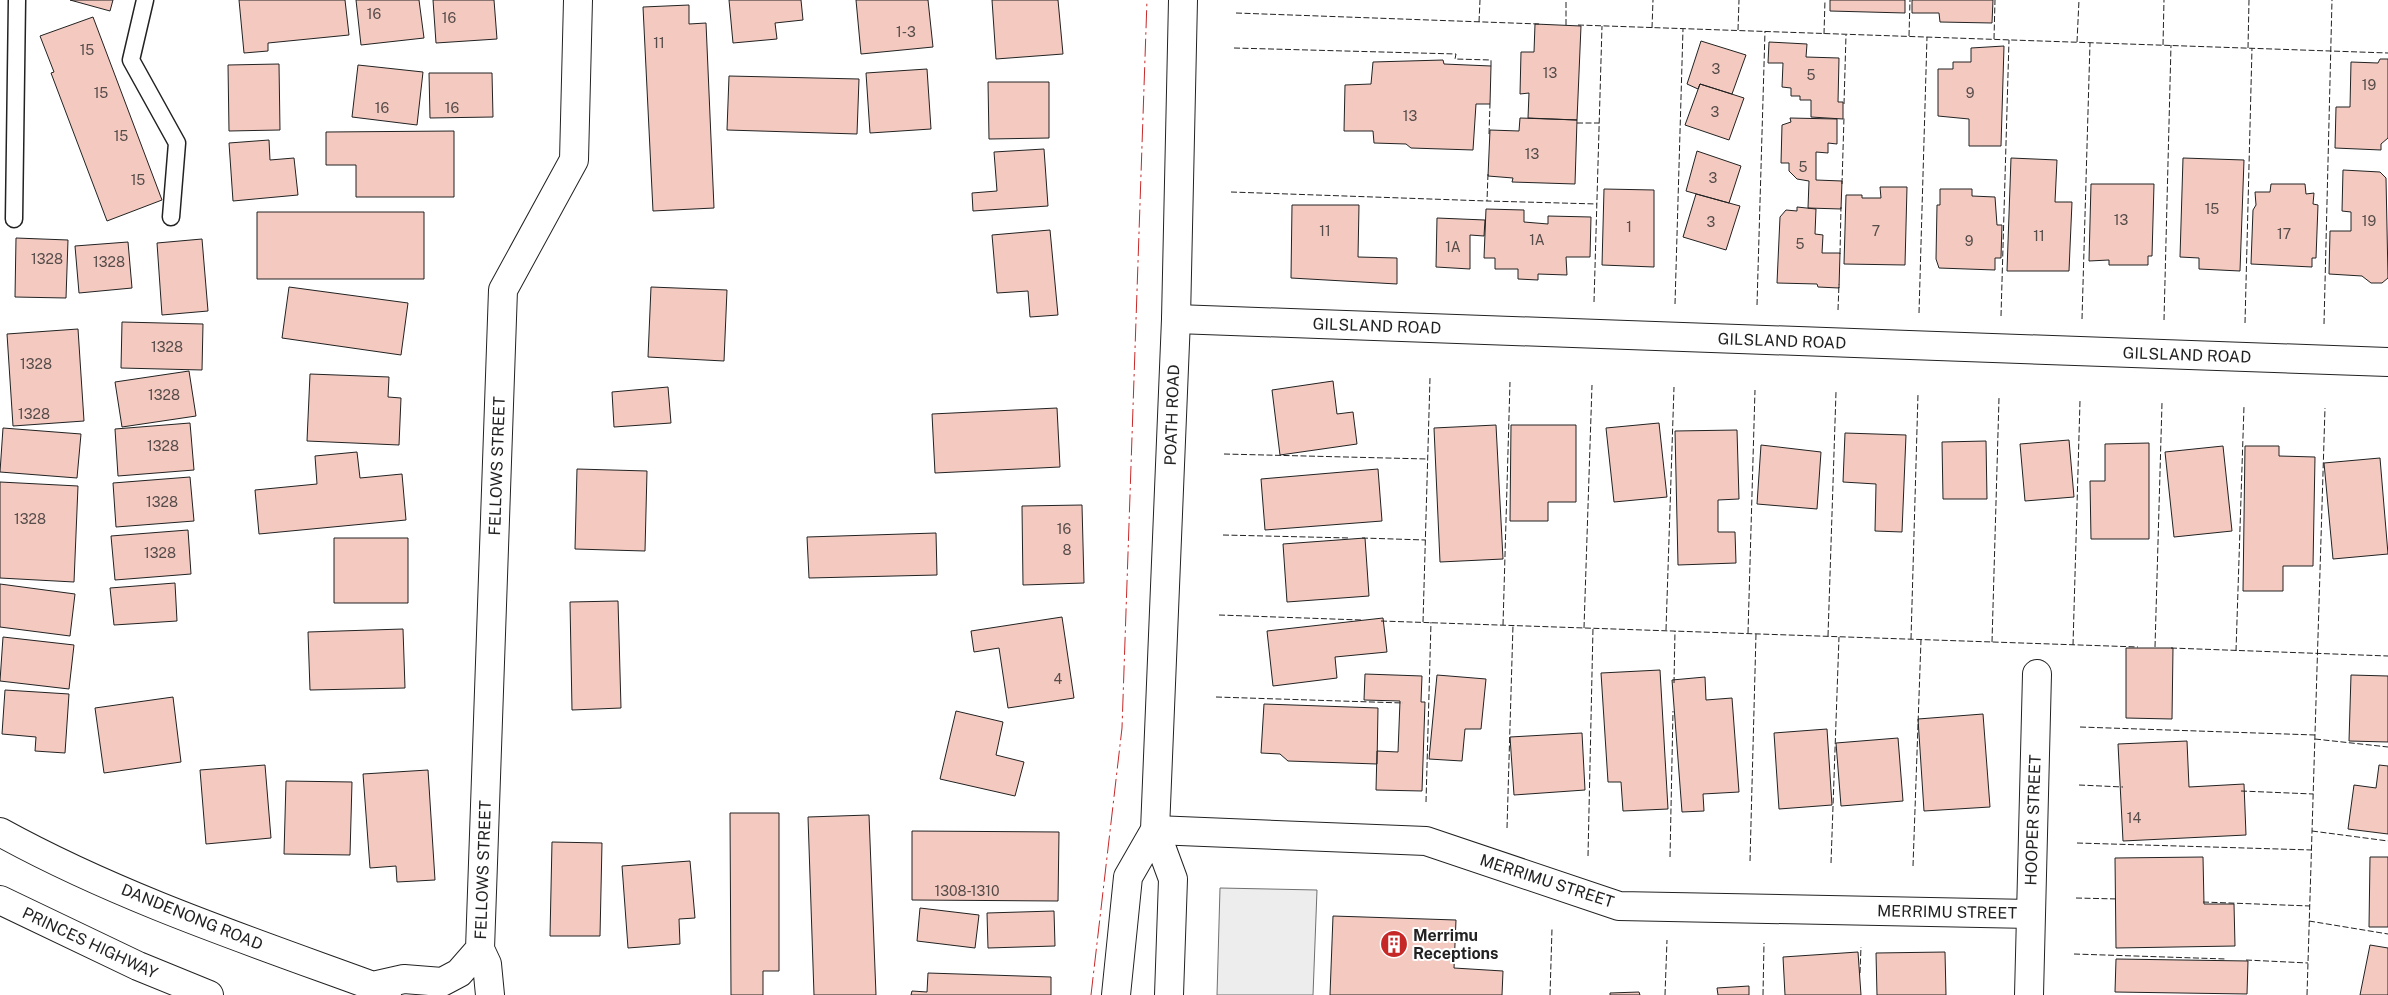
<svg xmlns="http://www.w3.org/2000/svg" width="2388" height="995" font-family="'Public Sans',sans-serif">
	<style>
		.parking { fill: #ededed; stroke: #6f6f6f }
		.building { fill: #f3c9c0; stroke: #222 }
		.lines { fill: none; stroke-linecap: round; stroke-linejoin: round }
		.service-casing { stroke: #222; stroke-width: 19 }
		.minor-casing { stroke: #222; stroke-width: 30 }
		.tertiary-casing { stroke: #222; stroke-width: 30 }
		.trunk-casing { stroke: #222; stroke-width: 30 }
		.service { stroke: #fff; stroke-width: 16 }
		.minor { stroke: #fff; stroke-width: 28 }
		.tertiary { stroke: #fff; stroke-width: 28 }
		.trunk { stroke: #fff; stroke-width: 28 }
		.fence { stroke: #222; stroke-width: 1; stroke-dasharray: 6 2.5; stroke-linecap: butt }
		.power { stroke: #c62828; stroke-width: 1; stroke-dasharray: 18 4 2.5 4; stroke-linecap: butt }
		.labels { text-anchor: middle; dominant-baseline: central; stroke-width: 4; stroke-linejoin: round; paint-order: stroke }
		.number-label { font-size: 14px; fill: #564c4a }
		.street-label { font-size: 16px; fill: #222; stroke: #fff }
		.poi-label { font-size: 16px; font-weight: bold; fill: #222; stroke: #fff; text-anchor: start }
	</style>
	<rect width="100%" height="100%" fill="#fff"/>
	<path class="parking" d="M1220,888l97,2 -4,105h-96z"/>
	<path class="building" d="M70,0h43l-3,11z
		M239,0h106l4,35 -81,8v8l-24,2z
		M356,0h63l5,38 -63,7z
		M433,0h61l3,39 -61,4z
		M729,0h72l2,20 -28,3 2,16 -44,4z
		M856,0h72l5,47 -72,7z
		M992,0h66l5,54 -67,5z
		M1830,0h75v13l-75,-2z
		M1912,0h81l-1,23 -52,-1 -1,-9h-27z
		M689,5v19l17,-1 8,185 -61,3 -10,-204z
		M93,17l69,183 -55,21 -56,-148 3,-1 -14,-36z
		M1535,24l46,2 -4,94 -49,-2 1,-25 -9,1 1,-42h13z
		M1701,41l45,14 -14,39 -32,-10 -2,5 -11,-5z
		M1769,42l38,2 -1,13 33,1 -1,44h5v17l-32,-2v-17h-11v-4h-9v-8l-9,-1 1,-24h-15z
		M2004,46l-3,100h-32v-27l-31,-3v-47h15v-7h18v-14z
		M2380,59h8v79l-7,6v6l-46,-2 1,-41h14l1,-45 27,1z
		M1443,60l1,4 47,2 -1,38h-14l-3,46 -62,-2 -5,-4 -32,-1 -1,-12h-29l1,-46 26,-1 2,-22z
		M279,64l1,66 -51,1 -1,-66z
		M358,65l65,7 -6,53 -65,-8z
		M927,69l4,60 -61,4 -4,-60z
		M429,73h63l1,44 -63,1z
		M729,76l130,3 -2,55 -130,-4z
		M988,82h61v56l-60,1z
		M1700,84l44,14 -15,42 -44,-15z
		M1520,118l57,2 -2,64 -63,-2 1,-4 -25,-2 2,-46 29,1z
		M1790,118l47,1v25l-9,-1v10l-12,-1v28l26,1 -1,28 -33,-1 1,-27 -12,-2 -8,-8v-8h-8l1,-38 9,-3z
		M454,131v66h-98v-32h-30v-33z
		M269,140l1,20 24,-2 4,37 -65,6 -4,-58z
		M1044,149l4,57 -75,5 -1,-18 25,-2 -3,-39z
		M1697,151l44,15 -12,37 -43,-12z
		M2011,158l46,2 -2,42h17l-3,69h-62z
		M2183,158l61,2 -4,111 -41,-2v-11l-19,-1z
		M2343,170l37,2 6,6 2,100 -6,5h-11l-9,-7 -33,-2 1,-43h21v-19l-9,-1z
		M2091,184h63l-2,72h-4v9h-39v-5l-20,1z
		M2271,184h34l1,10 8,-1 -1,11 5,1 -2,53h-4v9l-61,-3 2,-54 3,-5 -1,-13h15z
		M1880,187h27l-2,78 -61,-1 2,-69h16v3h19z
		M1604,189l50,1v77l-52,-2z
		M1940,189h32v7l23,1 2,28h5l-1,33h-6v12l-56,-2 -3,-9 1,-54h3z
		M1696,194l44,12 -14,44 -43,-13z
		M1292,205h67l-1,52 39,1v26l-106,-6z
		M1797,207l19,2 -1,25 8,1 -1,18h18l-1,35 -21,-1 -1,-3 -40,-1 3,-66 6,-7 11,1z
		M1486,209l38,1v12l24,2v-8l43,1 -1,40h-24l1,18 -29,-1v6l-20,-1v-10h-23v-11h-11z
		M257,212h167v67h-167z
		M1437,218l48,2 -1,16 -14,-1v34l-34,-2z
		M1050,230l8,85 -28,2 -2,-26 -31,2 -5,-58z
		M16,238l52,2 -2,58 -51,-1z
		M202,239l6,72 -46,4 -5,-72z
		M128,242l4,46 -53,5 -4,-47z
		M289,287l119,16 -7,52 -119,-17z
		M651,287l76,3 -3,71 -76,-4z
		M122,322l81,2 -1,46 -81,-2z
		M78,329l6,92 -71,5 -6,-92z
		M189,371l7,45 -74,11 -7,-45z
		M310,374l79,3 -1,20 13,1 -2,47 -92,-4z
		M1333,381l4,33 16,-2 4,32 -77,11 -8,-65z
		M668,387l3,36 -57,4 -2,-35z
		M1057,408l3,59 -125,6 -3,-59z
		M190,423l4,47 -76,6 -3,-47z
		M1659,423l8,74 -53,5 -8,-74z
		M1496,425l7,134 -63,3 -6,-134z
		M1511,425h65v77h-28v19h-38z
		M3,428l78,6 -4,44 -77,-6z
		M1737,430l2,69 -21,1v32h17l1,31 -58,2 -3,-134z
		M1845,433l61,2 -4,97 -27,-1 1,-47 -33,-2z
		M2069,440l5,57 -49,4 -5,-57z
		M1986,441l1,58h-44l-1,-57z
		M2149,443v96h-58l-1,-58h15v-37z
		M1761,445l60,7 -4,57 -60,-5z
		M2223,446l9,85 -58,6 -9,-85z
		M2245,446h34v10l36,1 -2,109h-30v25h-40z
		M357,452l3,26 42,-4 4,46 -147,14 -4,-44 62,-6 -2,-28z
		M2380,458l8,96 -55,5 -9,-96z
		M577,469l70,2 -2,80 -70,-2z
		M1378,469l4,52 -117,9 -4,-51z
		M190,477l4,44 -78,6 -3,-44z
		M0,482l78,4 -4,96 -74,-4z
		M1082,505l2,78 -61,2 -1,-79z
		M188,530l3,44 -76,6 -4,-44z
		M936,533l1,42 -128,3 -2,-41z
		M334,538h74v65h-74z
		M1365,538l4,58 -82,6 -4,-58z
		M175,583l2,38 -63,4 -4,-37z
		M0,584l75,10 -5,42 -70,-9z
		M618,601l3,107 -49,2 -2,-108z
		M1062,617l12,81 -66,10 -9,-60 -25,4 -3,-21z
		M1383,618l4,34 -52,5 2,21 -64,8 -6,-55z
		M403,629l2,59 -95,2 -2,-58z
		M3,637l71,8 -5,44 -69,-8z
		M2126,648h47l-1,71 -46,-1z
		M1660,670l8,139 -45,2 -2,-29h-13l-7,-109z
		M1365,674l57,2 -1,26h4l-3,89 -46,-1 1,-39 21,1 2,-51 -36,-1z
		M1437,675l49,4 -5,50h-16l-3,32 -33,-2z
		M2351,675l37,1v66l-39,-1z
		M1705,677l1,23 26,-2 7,94 -36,2 1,17 -22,1 -10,-132z
		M5,690l64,4 -4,59 -30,-2 1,-14 -34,-3z
		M173,697l8,65 -77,11 -9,-65z
		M1264,704l114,4 -1,56 -89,-3 -8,-7 -19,-1z
		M956,711l47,11 -7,33 28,7 -9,34 -75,-17z
		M1983,714l7,93 -66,4 -6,-92z
		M1827,729l5,76 -53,4 -5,-76z
		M1582,733l3,57 -71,5 -4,-58z
		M1898,738l5,63 -62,5 -5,-63z
		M2187,741l2,46 55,-3 2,51 -123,6 -5,-97z
		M265,765l6,73 -65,6 -6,-74z
		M2379,765l9,1v68l-40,-5 6,-44 22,3z
		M428,770l7,110 -38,2 -1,-16 -26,2 -7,-94z
		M286,781l66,1 -2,73 -66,-1z
		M730,813h49v158h-16v24h-32z
		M869,815l7,180h-62l-6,-178z
		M912,831l147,1 -1,69 -146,-1z
		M552,842l50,1 -2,93h-50z
		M2203,857l1,47h30l1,42 -119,2 -1,-90z
		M2370,857h18v70h-19z
		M690,861l5,57 -16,1 1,25 -52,4 -6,-82z
		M920,908l59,7 -4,33 -58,-7z
		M1054,911l1,35 -67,2 -1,-35z
		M1333,916l123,4 -2,48 49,3 -1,24h-172z
		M2370,945l18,3v47h-28z
		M1858,952l3,43h-76l-2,-38z
		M1945,952l1,43h-69l-1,-42z
		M2116,959l132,2 -1,33 -132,-2z
		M928,973l123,4v18h-140l1,-4 15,1z
		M1749,986v9h-31l-1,-7z
		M1639,992l1,3h-30v-2z"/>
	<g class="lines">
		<g class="service-casing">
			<path id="service" d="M145,0l-14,60 46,83 -6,74
				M14,219l3,-219"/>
		</g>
		<g class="minor-casing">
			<path id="minor" d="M1176,319l1212,43
				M1155,830l271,11 193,65 412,8
				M0,832c118,65 247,108 373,154l14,9
				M373,986l31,-7 38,3 17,-9 21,-24
				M490,995l-3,-31 -7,-15 23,-659 71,-130 4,-160
				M2029,995l8,-321"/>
		</g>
		<g class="tertiary-casing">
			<path id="tertiary" d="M1116,995l12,-118 27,-47
				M1169,995l4,-116 -18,-49 21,-511 7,-319"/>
		</g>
		<g class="trunk-casing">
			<path id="trunk" d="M0,900l138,66 71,29"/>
		</g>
		<use href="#service" class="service"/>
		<use href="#minor" class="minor"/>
		<use href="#tertiary" class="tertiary"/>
		<use href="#trunk" class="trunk"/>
		<path class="fence" d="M1236,13l303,11
			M1479,22l1,-22
			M1566,25v-25
			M1578,25l810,28
			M1652,28l1,-28
			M1738,30l1,-30
			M1824,34l1,-34
			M1909,36l1,-36
			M1994,39l1,-39
			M2077,42l2,-42
			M2163,45l1,-45
			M1234,48l222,6 -1,5 36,1v6
			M2248,48l1,-48
			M1844,104l2,-69
			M1577,123h22
			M1489,134l1,-30
			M1488,174l-1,27 110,3
			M1842,184l2,-67
			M1231,192l256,9
			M1840,254l1,-47
			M1594,302l8,-276
			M1675,304l8,-275
			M1757,305l8,-274
			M1838,310l1,-26
			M1919,313l8,-276
			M2001,316l8,-276
			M2082,319l8,-276
			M2164,320l7,-275
			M2245,323l7,-275
			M2324,324l8,-324
			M1224,454l203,5
			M1223,535l127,3
			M1362,538l63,2
			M1219,615l142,5
			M1381,621l757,26
			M1423,622l7,-244
			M1503,625l7,-243
			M1584,628l8,-243
			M1666,630l8,-243
			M1748,633l7,-243
			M1828,636l8,-244
			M1911,639l7,-245
			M1992,642l7,-244
			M2073,645l7,-244
			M2155,647l7,-244
			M2171,648l217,8
			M2236,651l8,-245
			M1674,683l1,-52
			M1216,697l187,6
			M2080,727l235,8
			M2315,739l73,8
			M2079,785l44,2
			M2241,791l72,3
			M1426,802l5,-180
			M1507,828l6,-203
			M2312,831l76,10
			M2077,843l235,7
			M1588,856l5,-228
			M1670,857l3,-146
			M1750,861l6,-227
			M1831,863l8,-226
			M1913,866l8,-226
			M2076,898l42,1
			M2203,902l107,4
			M2309,921l79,13
			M2074,954l152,5
			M2246,960l62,3
			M1860,973l1,-26
			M1550,995l2,-66
			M1665,995l2,-55
			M1763,995l1,-52
			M2307,995l18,-587"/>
		<path class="power" d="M1091,995l31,-267 25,-728"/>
	</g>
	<defs>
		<g id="building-disc" transform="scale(1.4375)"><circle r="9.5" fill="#c62828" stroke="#fff"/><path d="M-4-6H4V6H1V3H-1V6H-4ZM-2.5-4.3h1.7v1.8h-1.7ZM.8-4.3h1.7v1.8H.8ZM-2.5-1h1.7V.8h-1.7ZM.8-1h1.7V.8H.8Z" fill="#fff"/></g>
	</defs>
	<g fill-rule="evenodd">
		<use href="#building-disc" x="1394" y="944"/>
	</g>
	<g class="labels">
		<g class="number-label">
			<text x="374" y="14">16</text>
			<text x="449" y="18">16</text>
			<text x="906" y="32">1-3</text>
			<text x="659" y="43">11</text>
			<text x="87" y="50">15</text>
			<text x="1716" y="69">3</text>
			<text x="1550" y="73">13</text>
			<text x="1811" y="75">5</text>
			<text x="2369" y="85">19</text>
			<text x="101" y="93">15</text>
			<text x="1970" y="93">9</text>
			<text x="382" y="108">16</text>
			<text x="452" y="108">16</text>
			<text x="1715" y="112">3</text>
			<text x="1410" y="116">13</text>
			<text x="121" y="136">15</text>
			<text x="1532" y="154">13</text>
			<text x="1803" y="167">5</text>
			<text x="1713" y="178">3</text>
			<text x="138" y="180">15</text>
			<text x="2212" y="209">15</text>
			<text x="2121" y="220">13</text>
			<text x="2369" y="221">19</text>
			<text x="1711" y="222">3</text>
			<text x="1629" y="227">1</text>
			<text x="1325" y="231">11</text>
			<text x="1876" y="231">7</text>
			<text x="2284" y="234">17</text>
			<text x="2039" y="236">11</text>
			<text x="1537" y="240">1A</text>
			<text x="1969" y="241">9</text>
			<text x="1800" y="244">5</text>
			<text x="1453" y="247">1A</text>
			<text x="47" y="259">1328</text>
			<text x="109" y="262">1328</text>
			<text x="167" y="347">1328</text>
			<text x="36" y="364">1328</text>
			<text x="164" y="395">1328</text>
			<text x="34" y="414">1328</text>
			<text x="163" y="446">1328</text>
			<text x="162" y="502">1328</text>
			<text x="30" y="519">1328</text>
			<text x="1064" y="529">16</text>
			<text x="1067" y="550">8</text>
			<text x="160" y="553">1328</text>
			<text x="1058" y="679">4</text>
			<text x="2134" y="818">14</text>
			<text x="967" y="891">1308-1310</text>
		</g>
		<g class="street-label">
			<text transform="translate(1377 326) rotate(2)">GILSLAND ROAD</text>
			<text transform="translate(1782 341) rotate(2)">GILSLAND ROAD</text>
			<text transform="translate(2187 355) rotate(2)">GILSLAND ROAD</text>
			<text transform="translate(1172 415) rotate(-88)">POATH ROAD</text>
			<text transform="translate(497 466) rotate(-88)">FELLOWS STREET</text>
			<text transform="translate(2033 820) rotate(-88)">HOOPER STREET</text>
			<text transform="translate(483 870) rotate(-88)">FELLOWS STREET</text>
			<text transform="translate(1547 881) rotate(18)">MERRIMU STREET</text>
			<text transform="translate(1947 912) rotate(1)">MERRIMU STREET</text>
			<text transform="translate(192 917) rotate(22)">DANDENONG ROAD</text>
			<text transform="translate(90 943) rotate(25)">PRINCES HIGHWAY</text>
		</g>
		<g class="poi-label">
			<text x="1413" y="935">Merrimu<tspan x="1413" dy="18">Receptions</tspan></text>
		</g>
	</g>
</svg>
